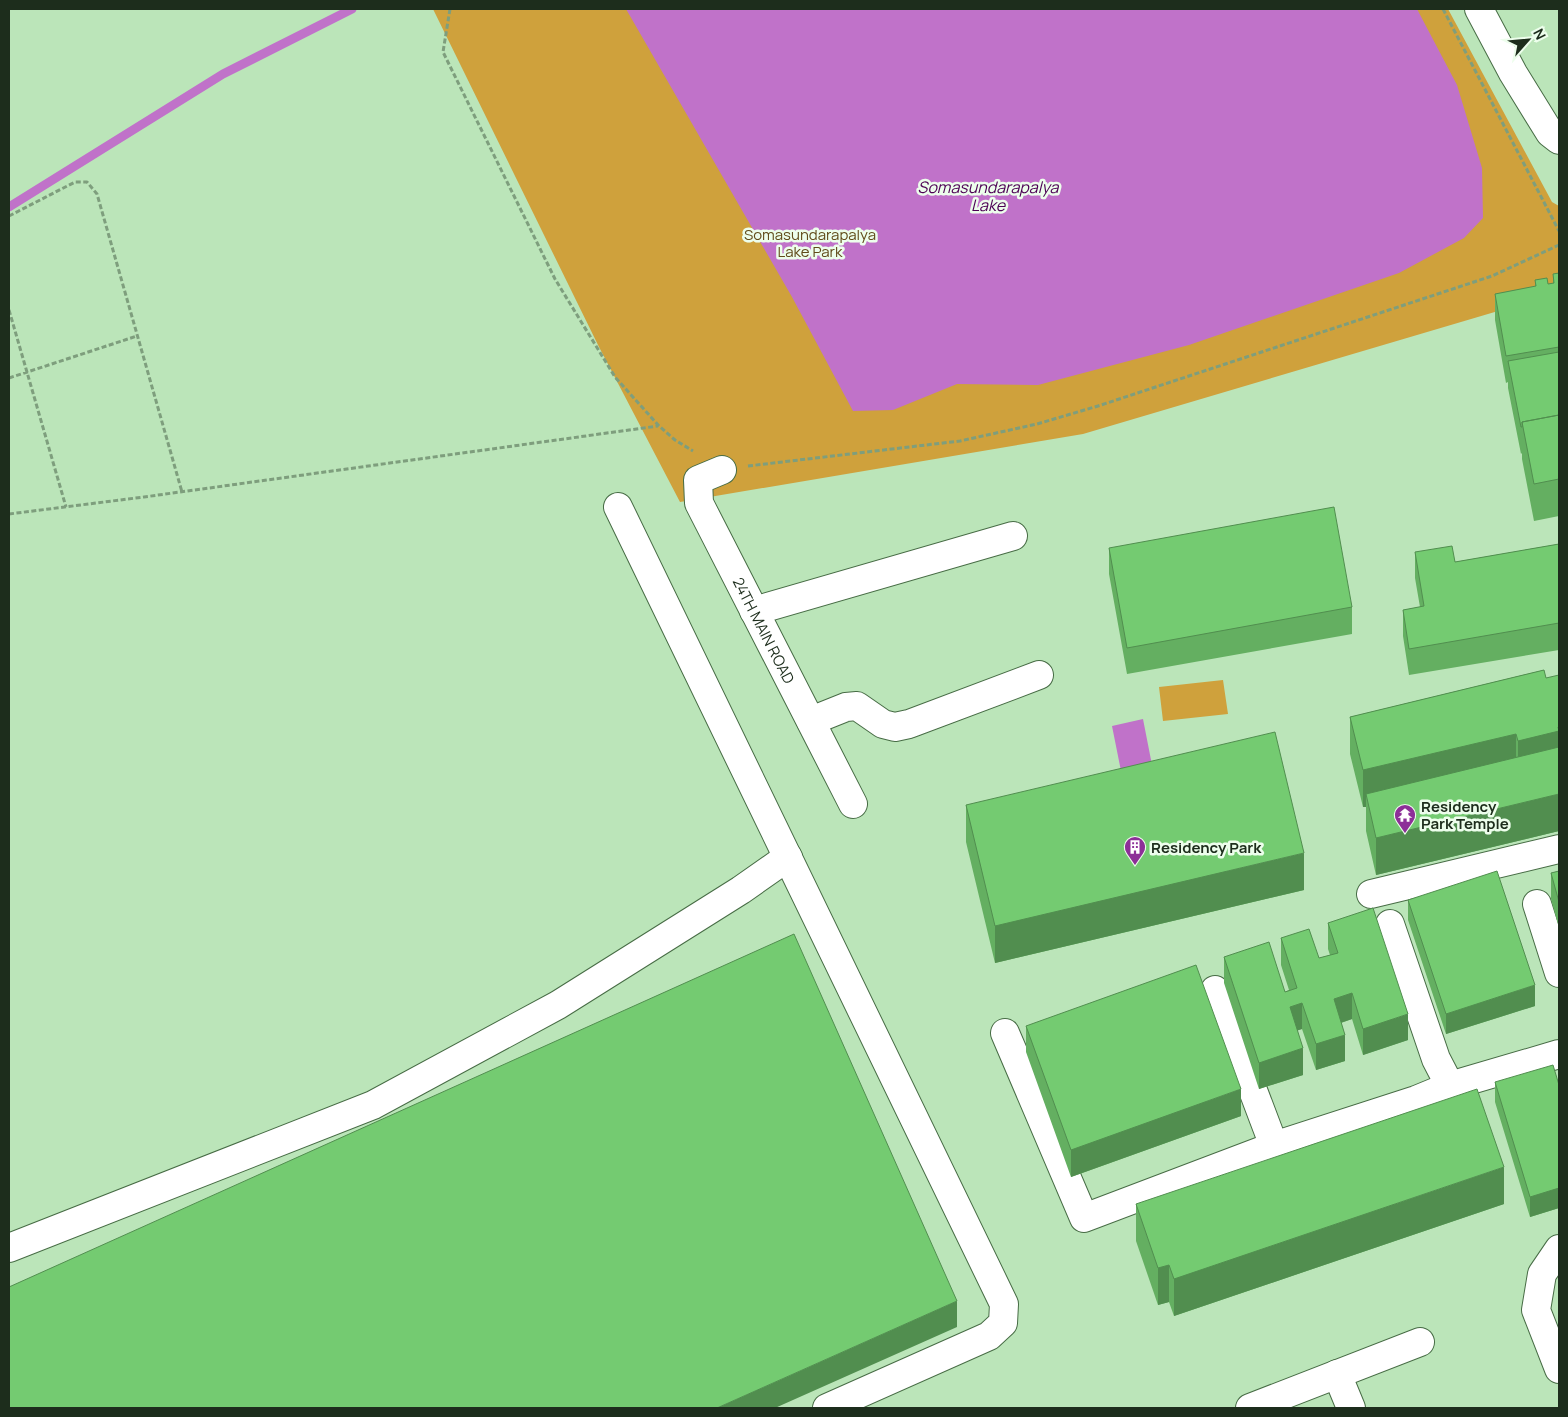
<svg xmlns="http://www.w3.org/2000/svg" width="1568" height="1417" font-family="Manrope,sans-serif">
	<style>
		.green { fill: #cfa13c }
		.water { fill: #c072c9 }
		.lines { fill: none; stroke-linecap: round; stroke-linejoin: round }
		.stream { stroke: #c072c9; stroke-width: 9 }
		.minor-casing { stroke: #476c45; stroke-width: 30 }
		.path { stroke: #7e9e7d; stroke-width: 3; stroke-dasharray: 5 2.5; stroke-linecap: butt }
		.minor { stroke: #fff; stroke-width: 28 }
		.wall { fill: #64af61 }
		.shaded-wall { fill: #518e4f }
		.building { fill: #74cb71; stroke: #518e4f }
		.labels { text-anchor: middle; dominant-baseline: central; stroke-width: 5; stroke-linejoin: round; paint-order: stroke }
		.park-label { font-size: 15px; fill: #614b1a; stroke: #edfeec }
		.street-label { font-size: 15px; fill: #1d2d1c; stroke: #edfeec }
		.poi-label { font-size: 15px; font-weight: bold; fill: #1d2d1c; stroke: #edfeec; text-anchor: start }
		.water-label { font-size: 16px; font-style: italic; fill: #4c0054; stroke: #edfeec }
	</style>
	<rect width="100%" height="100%" fill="#bbe5b9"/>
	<path class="green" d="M433,9h1015l104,193 7,4v87l-476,141 -403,68 -81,-155z
		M1223,680l5,34 -65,7 -4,-34z"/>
	<path class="water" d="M626,9h791l40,76 25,83 1,50 -19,20 -65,35 -210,72 -151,40 -81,-1 -64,26 -40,1 -61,-114z
		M1143,719l9,46 -31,6 -9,-45z"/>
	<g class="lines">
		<path class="stream" d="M9,207l214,-133 129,-65"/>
		<g class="minor-casing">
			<g id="minor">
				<path d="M1479,9l34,64 37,60 9,7"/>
				<path id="s1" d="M722,470l-24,10 1,23 154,301"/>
				<path d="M618,507l386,797 -1,19 -14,13 -162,72"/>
				<path d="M754,611l259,-75"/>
				<path d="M811,721l35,-14 11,-1 26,18 12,3 14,-3 130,-49"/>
				<path d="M1371,894l188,-45"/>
				<path d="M1537,904l22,69"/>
				<path d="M1390,924l46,135 14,27"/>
				<path d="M1215,990l59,156"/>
				<path d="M1005,1033l79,185 190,-72 142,-46 34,-14 109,-32"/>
				<path d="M9,1248l364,-143 185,-100 183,-115 47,-33"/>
				<path d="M1559,1249l-17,25 -6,36 23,59"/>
				<path d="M1337,1374l14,34"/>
				<path d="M1250,1408l170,-66"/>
			</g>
		</g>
		<path class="path" d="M450,9l-7,43 112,227 60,98 44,49 16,14 18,11
			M1443,9l116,222
			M9,216l66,-34h12l10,12 85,298
			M9,310l57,197
			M9,378l128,-42
			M748,466l212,-25 77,-17 61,-18 394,-130 67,-31
			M9,514l135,-17 514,-71"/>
		<use href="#minor" class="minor"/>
	</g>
	<path class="wall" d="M1559,273v243l-25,5 -12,-62v-6l-1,1 -13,-66v-6l-2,1 -11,-63v-26l40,-7v-7l13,4h5v-10z
		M1559,544v106l-150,25 -6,-39v-26l17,-3 -5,-29v-26l40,10z
		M1109,548l243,59v27l-225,40 -18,-100z
		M1544,670l15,161 -183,44 -10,-44v-24h-3l-13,-53v-37z
		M966,805l338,85 -309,73 -29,-121z
		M1559,871v57l-8,-29v-26z
		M1408,900l127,106 -89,28 -38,-114z
		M1328,923l80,117 -45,15 -11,-36 -11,4 4,38 -29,9 -14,-41 -5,1 6,45 -44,14 -35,-106v-26l61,35 4,-2 -8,-25v-27l38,20 11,-3 -2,-6z
		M1026,1026l215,90 -170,61 -45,-125z
		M1495,1082l64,3v123l-29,9 -35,-115z
		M1136,1204h368l-330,112 -5,-14 -11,3 -22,-64z"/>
	<path class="shaded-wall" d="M1559,726v42l-41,10v-37z
		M1516,734v37l-150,23v13h-3v-37z
		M1559,794v37l-183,44v-37z
		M1304,853v37l-309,73v-37z
		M1535,985v21l-89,28v-20z
		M1352,993v26l-18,6v-26z
		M1302,1003v26l-12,4v-26z
		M1408,1014v26l-45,15v-26z
		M1345,1035v26l-29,9v-26z
		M1303,1048v27l-44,14v-26z
		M1241,1089v27l-170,61v-27z
		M1504,1167v37l-330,112v-37z
		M1559,1188v20l-29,9v-20z
		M1169,1265v37l-11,3v-37z
		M957,1301v26l-182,81h-58z"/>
	<path class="building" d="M1559,273v74l-53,9 -11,-62 41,-8 -1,-6 12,-2 1,6 6,-1 -1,-9z
		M1559,352v63l-37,7v5h-1l-13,-66z
		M1559,415v64l-25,5 -12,-62z
		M1334,507l18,100 -225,41 -18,-100z
		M1559,544v79l-150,26 -6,-39 21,-4 -9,-54 37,-6 3,16z
		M1544,670l2,8 13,-3v51l-1,1 1,4 -41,10 -2,-7 -153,36 -13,-53z
		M1275,732l29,121 -309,73 -29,-121z
		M1559,747v47l-183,44 -10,-44z
		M1497,871l38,114 -89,29 -38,-114z
		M1559,871v31l-8,-29z
		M1373,908l35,106 -45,15 -11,-36 -18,6 11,36 -29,9 -14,-41 -12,4 13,41 -44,15 -35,-106 45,-15 16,50 12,-4 -16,-50 28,-9 10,29 19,-5 -10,-30z
		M794,934l163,367 -240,107h-708v-121z
		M1196,965l45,124 -170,61 -45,-124z
		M1553,1065l6,20v103l-29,9 -35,-115z
		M1477,1089l27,78 -330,112 -5,-14 -11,3 -22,-64z"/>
	<defs>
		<g id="temple-pin" transform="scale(1.125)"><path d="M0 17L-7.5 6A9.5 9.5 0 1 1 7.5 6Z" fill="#8d2f98" stroke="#edfeec"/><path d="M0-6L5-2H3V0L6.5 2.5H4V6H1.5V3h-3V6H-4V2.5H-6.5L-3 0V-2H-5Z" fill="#fff"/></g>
		<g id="building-pin" transform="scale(1.125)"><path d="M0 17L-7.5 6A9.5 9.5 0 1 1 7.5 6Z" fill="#8d2f98" stroke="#edfeec"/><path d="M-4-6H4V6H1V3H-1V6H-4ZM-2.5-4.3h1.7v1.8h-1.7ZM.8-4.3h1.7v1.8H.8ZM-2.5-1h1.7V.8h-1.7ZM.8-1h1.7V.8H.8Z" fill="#fff"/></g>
	</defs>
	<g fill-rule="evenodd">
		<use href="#temple-pin" x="1405" y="815"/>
		<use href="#building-pin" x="1135" y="847"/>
	</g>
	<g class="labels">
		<g class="park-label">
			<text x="810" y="234">Somasundarapalya<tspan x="810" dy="17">Lake Park</tspan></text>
		</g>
		<g class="street-label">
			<text stroke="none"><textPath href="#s1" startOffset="192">24TH MAIN ROAD</textPath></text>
		</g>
		<g class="poi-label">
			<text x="1421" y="806">Residency<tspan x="1421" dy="17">Park Temple</tspan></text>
			<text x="1151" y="847">Residency Park</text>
		</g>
		<g class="water-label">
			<text x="988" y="187">Somasundarapalya<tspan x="988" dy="18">Lake</tspan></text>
		</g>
	</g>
	<rect width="1568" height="1417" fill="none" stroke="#1d2d1c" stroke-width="20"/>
	<g transform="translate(1528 40) rotate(63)" stroke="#edfeec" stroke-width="4" paint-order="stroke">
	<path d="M0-4L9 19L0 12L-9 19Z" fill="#1d2d1c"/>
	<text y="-8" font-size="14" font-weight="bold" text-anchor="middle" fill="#1d2d1c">N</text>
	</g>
</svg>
